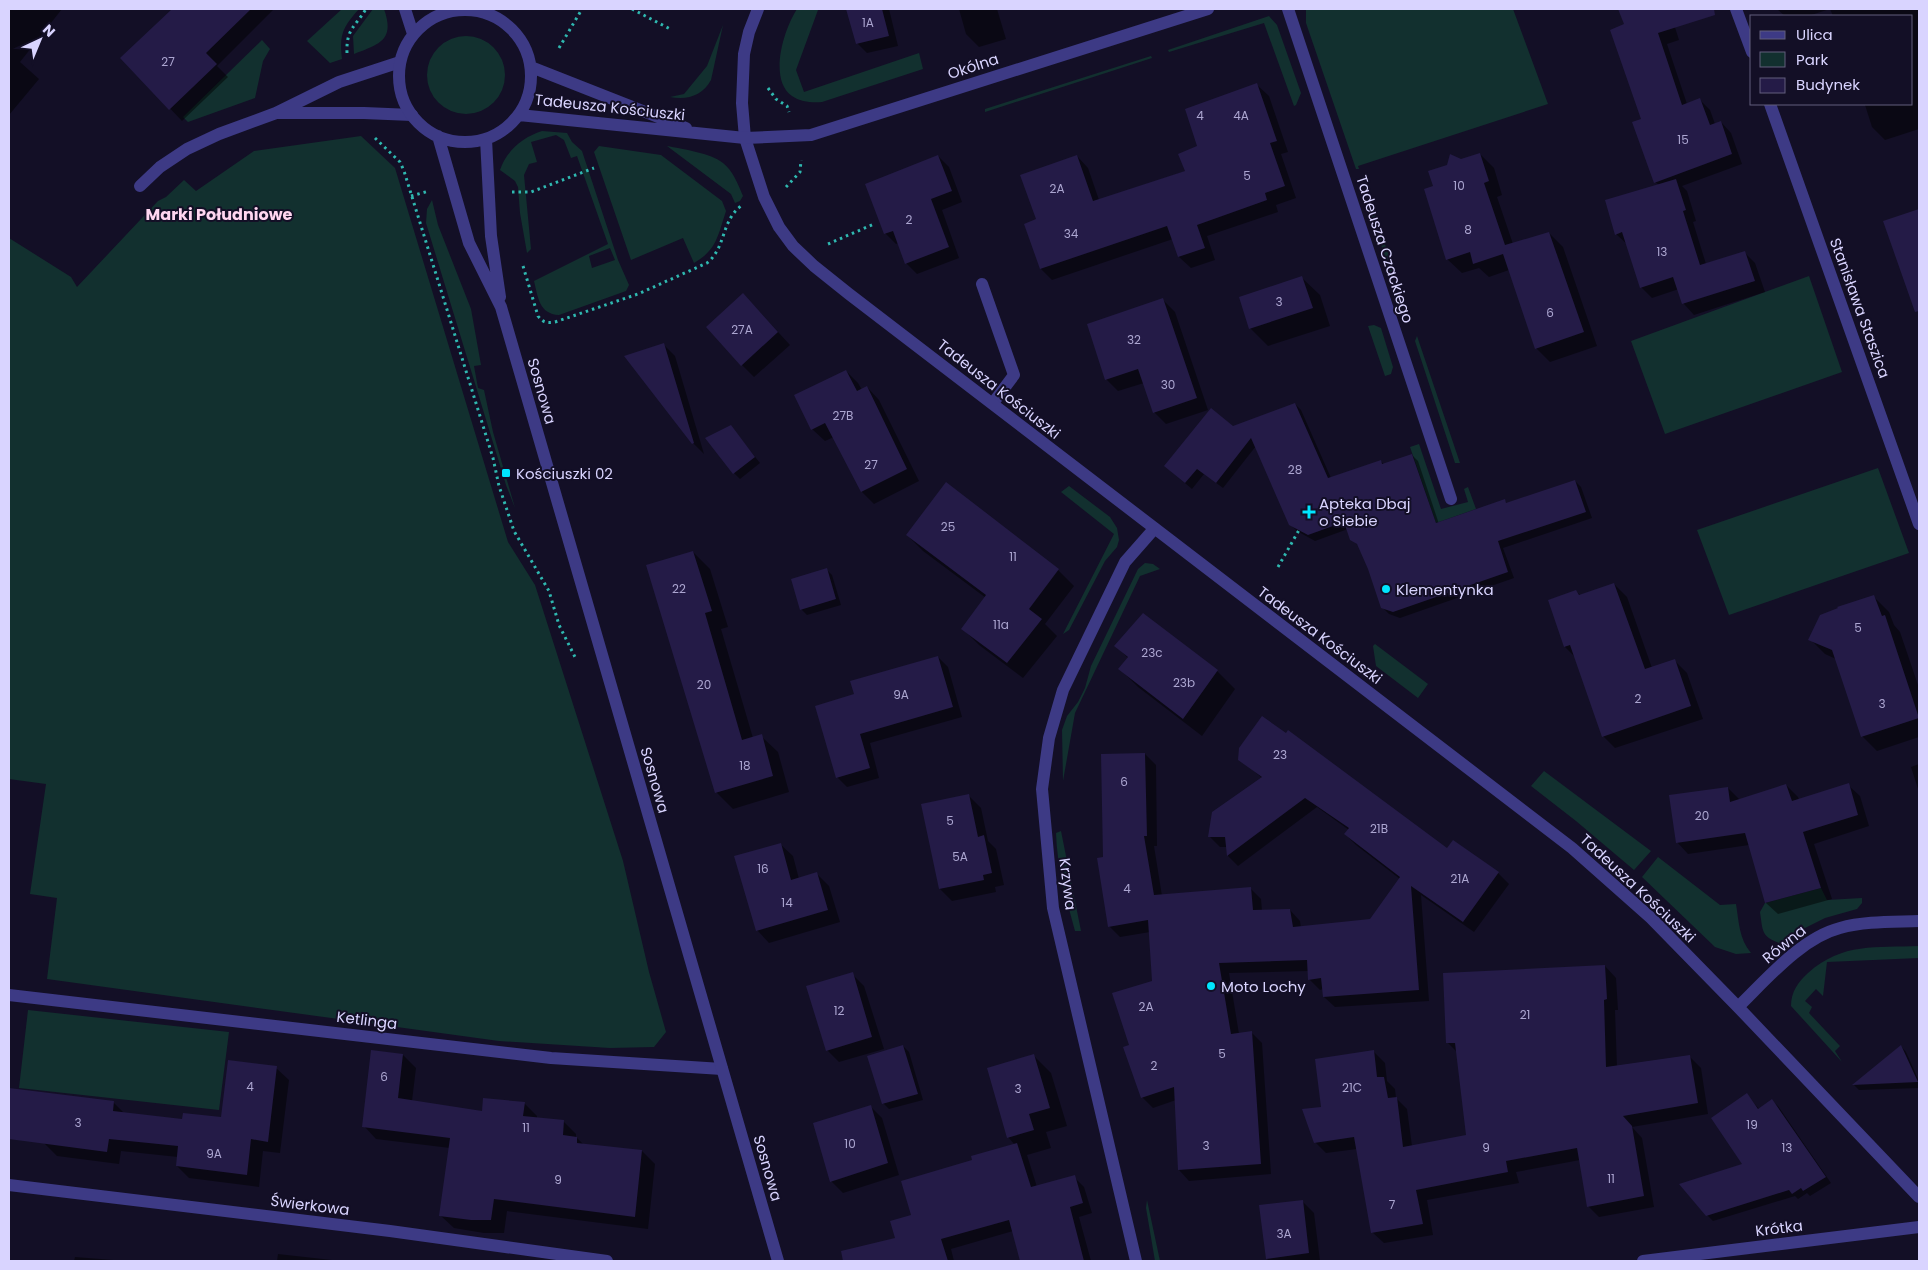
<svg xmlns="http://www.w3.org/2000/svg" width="1928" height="1270" font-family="Poppins,sans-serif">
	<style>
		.green { fill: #12302f; fill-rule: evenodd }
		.shadow { fill: #0007 }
		.building { fill: #241b47 }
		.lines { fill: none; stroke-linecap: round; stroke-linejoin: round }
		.path { stroke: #2fb8b0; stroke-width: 3; stroke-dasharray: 2.5 4; stroke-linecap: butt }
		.service { stroke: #3d3a85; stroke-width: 12 }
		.minor { stroke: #3d3a85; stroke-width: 12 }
		.tertiary { stroke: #3d3a85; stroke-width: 12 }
		.poi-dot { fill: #00e5ff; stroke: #130f26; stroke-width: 2 }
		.labels { text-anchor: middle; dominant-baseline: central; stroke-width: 4; stroke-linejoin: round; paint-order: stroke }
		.number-label { font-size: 12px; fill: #aca6d1 }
		.street-label { font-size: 15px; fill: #d9d4ff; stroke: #130f26 }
		.poi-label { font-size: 15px; fill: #d9d4ff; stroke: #130f26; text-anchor: start }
		.neighbourhood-label { font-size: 16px; font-weight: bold; fill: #ffd6f0; stroke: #130f26 }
	</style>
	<rect width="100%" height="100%" fill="#130f26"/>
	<path class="green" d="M342,9h17c-16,18 -20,25 -17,50l-12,4 -23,-22z
		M373,9h11c11,31 -4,35 -30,45l-1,-18z
		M797,9l21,1 -22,60 8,22 115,-39 4,16 -101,33c-9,1 -22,0 -30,-6 -24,-17 -8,-67 5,-87z
		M1306,9h207l35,95 -190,62 1,3h-3l-50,-146z
		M1269,16l8,9 24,68 -5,12 -2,1 -30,-83 -95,29 -1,-2z
		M723,25l-12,55c-9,16 -23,20 -41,17l14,-3 23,-28z
		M427 75a39 39 0 1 1 78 0a39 39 0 1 1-78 0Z
		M262,40l8,9 -7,12 -8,37 -67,24 -5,-5z
		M1151,56l1,2 -167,54v-3z
		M542,131l25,2 5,9 10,9 36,109 11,25 -3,6 -67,24c-20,-1 -21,-18 -25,-34l74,-37 -31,-88 -6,2 -7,-18 -8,-5 -25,7 6,20 -8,2 -5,11 7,74 -4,4 -7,-40 -2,-26 -3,-6 -15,-11c7,-20 23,-33 42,-39zM610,248l5,12 -23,8 -3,-12z
		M361,136l34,32 113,374 27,43 88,276 26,111 17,60 -12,15 -44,1 -111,-7 -452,-62 10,-81 -27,-4 16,-110 -37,-5v-541l62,39 6,10 81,-86 8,-4 18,-17 12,11 58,-40z
		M599,146l62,9 61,46 4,10c-8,24 -9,39 -32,52l-11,-25 -52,22 -37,-108z
		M667,146c15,3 44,7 56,17 10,8 15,21 20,33l-3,5 -5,2 -4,-9z
		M432,200l6,25 33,84 10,56 -7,1 4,22 6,2 9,42 22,76 -9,-23 -80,-262 1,-14z
		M1370,201l27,78 -6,-4 -24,-73z
		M1809,276l33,96 -177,62 -34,-93z
		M1374,325l7,3 12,39 -2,7 -6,2 -17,-50z
		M1417,336l43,127h-5l-40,-122z
		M1419,444l22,65 27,-7 -4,-13 4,-2 8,22 -40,14 -26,-76z
		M1878,468l31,85 -180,62 -32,-85z
		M1069,486l41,31 7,11 2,12 -2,7 -12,14 -36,69 -6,4 51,-100 -53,-42z
		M1145,563l8,1 7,5 -20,7 -65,137 -12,68 -1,-51 5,-14 11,-14 7,-14 6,-22 47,-97z
		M1375,644l53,40 -10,14 -42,-32 -3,-20z
		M1544,771l107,80 -17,19 -58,-49 -45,-35z
		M1061,831l20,100h-6c-9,-33 -18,-64 -19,-98z
		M1658,857l62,48 16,-1c3,18 3,35 15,49l-15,1 -21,-7 -73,-70z
		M1821,888l6,12 35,-2v5l-5,6 -32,9 -22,11 -21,15c-21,-7 -19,-12 -22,-32l5,-9z
		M1919,946v12l-92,4 -4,34 -7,-7 -11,12 7,6 -3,6 31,33 -5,5 7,11 -51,-56c0,-14 7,-24 17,-33 35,-31 68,-25 111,-27z
		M28,1010l201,22 -10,78 -200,-22z
		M1147,1200l13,61h-5l-9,-53z"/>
	<path class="shadow" d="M9,9h53l-42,53 19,17 -30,36z
		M174,9h100l-57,57 11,11 -46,44 -60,-63z
		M848,9h41l9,37 -31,7 -10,-10z
		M959,9h38l9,30 -27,8 -13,-13z
		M1619,9h68l2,6 -16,6 6,19 -12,4 20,60 13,-4 10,10 5,14 6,-2 10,11 11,31 -60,22 5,5 9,30 -3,1 13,42 38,-12 11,11 10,29 -71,23 -10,-11 -5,-15 -27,9 -11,-11 -13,-42 -12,-11 43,-49 -4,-3 -30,-157z
		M1777,9h142v120l-34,11 -13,-13 -7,-22 -4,-1h51v-88h-79l-3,-7 -22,7h-23z
		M1257,85l12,11 19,56 -7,2 15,44 -20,7 2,7 -71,24 8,24 -24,8 -12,-11 -6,-18 -121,41 -11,-11 -16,-44 13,-5 39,-64 11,12 11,32 87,-29 12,-24z
		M1480,154l14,14 8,27 -5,2 16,47 36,-11 14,14 34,99 -47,16 -14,-14 -27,-78 -20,7 -10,-9 -17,5 -15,-14 -13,-72 27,-27z
		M938,156l11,11 13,35 -20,8 17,48 -42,16 -11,-11 -7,-20 -3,1 -11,-11z
		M1919,210v93l-8,-8 -27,-74z
		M1301,277l19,18 10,31 -62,20 -18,-18z
		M1162,299l13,13 33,98 -42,14 -12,-12 -10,-29 -26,8 -12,-12z
		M755,307l35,38 -36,32 -12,-12z
		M664,345l11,11 29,98 -11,-11 -67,-86z
		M846,371l12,12 4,7 5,-3 12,13 40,81 -45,23 -12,-12 -28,-55 -9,4 -13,-12z
		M1295,404l6,6 30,68 49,-17 4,3 28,-9 6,6 21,63 66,-23 2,3 68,-23 6,6 11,31 -89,30 11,30 -114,40 -11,-4 -7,-7 -13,-38 -9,-22 -9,-8 -3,-10 -33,12 -18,-10 -7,-7 -34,-78 -33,42 -19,-14 -12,15 -20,-17 60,-45z
		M736,433l24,30 -20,16 -6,-6z
		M946,484l112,86 16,16 -29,38 12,12 -34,42 -44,-33 -16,-16 23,-31 -63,-47 -16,-16z
		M693,552l17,17 18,58 -7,2 32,109 8,-2 17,16 11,40 -56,17 -17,-17z
		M827,570l5,5 9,30 -34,10 -6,-6z
		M1614,584l13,13 25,71 22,-8 13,13 16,46 -88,29 -12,-12 -28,-79 -10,-10 -16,-47 27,-9 5,5z
		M1874,597l15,15 5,13 6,7 19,56v49l-42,14 -15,-15 -26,-77 -11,-5 -15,-15z
		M1143,614l74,57 18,18 -33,47 -64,-49 -18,-18 8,-11 -12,-12z
		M938,657l10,10 14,50 -92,26 9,35 -32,9 -10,-10 18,-83z
		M1145,754l11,11 1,81h-3l8,50 88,-8 11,11 1,12 28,-1 10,11 1,7 70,-8 29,-41 -44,-34 -11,-11 4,-4 -32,-23 -79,59 -10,-10 -1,-9h-7l-10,-10 52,-59 -22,-19 208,90 50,24 11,11 -35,48 -53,-37 8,106 -94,6 -11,-10 -1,-8 -3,1 -11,-11 -1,-8 -79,2 10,61 13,-1 10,10 9,131 -82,7 -10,-11 -3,-70 -23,8 -11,-11 -11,-51 23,-65 -4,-49 -30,5 -11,-11 -4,-68z
		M1919,764v28l-8,-25z
		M1786,785l12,12 1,3 49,-15 12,11 9,30 -55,18 18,55 -54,15 -12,-11 -17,-58 -61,9 -11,-12 51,-54 12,12z
		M969,796l12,12 7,33 8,8 8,36 -9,2 1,5 -44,9 -12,-12z
		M780,844l13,12 6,23 18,-5 12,12 11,36 -71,21 -12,-13z
		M1605,966l11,12 2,32h-3l2,57 73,-10 11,11 7,46 -76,13 10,11 12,69 -55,10 -11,-11 -8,-46 -64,12 3,11 -92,17 6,35 -49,8 -12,-11 -15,-83 -31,4 -11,-11 8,-34 50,-57 12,12 2,18 8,8 1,9 11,11 5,37 56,-10 -10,-83 -10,-10z
		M852,974l12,12 20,63 -45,13 -12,-12z
		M903,1046l6,6 14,48 -34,9 -6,-6z
		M1901,1046l5,6 13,29v7l-60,2 -5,-5z
		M403,1055l13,13 -4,33 71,11 41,-9 13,13v2l26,3 13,13v3l8,8 58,6 13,13 -7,65 -141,-18 -3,22h-20l-30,-5 -13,-12 9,-68 -74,-9 -12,-13z
		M1033,1055l18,18 16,53 -21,6 5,16 -24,7 10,32 37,-10 10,10 8,26 -13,4 12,44h-69l-9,-30 -62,18 3,12h-61l-7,-20 11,-3 15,-23 62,-54 41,-16 -7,-8z
		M276,1068l13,12 -9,73 -17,-2 -4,36 -70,-9 -12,-12 1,-9 -57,-6 -2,13 -62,-8 -13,-13 1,-9 -36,-4v-41l104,13 11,11 59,7 39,-1z
		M1747,1095l12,14 13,-8 6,5 53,77 -21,13 -3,-3 -9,6 -3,-3 -82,25 -6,-6 37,-50z
		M870,1106l12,12 17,57 -56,18 -12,-12z
		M1302,1201l12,12 6,48h-51l-2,-2z
		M278,1254l54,6 1,1h-56z
		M75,1257l51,4h-52z"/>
	<path class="building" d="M172,9h79l-45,44 11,11 -48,46 -49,-52z
		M846,9h36l7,27 -33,8z
		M1618,9h96l1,6 -57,18 24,72 18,-7 10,27 11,-4 11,33 -78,29 -22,-61 9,-3 -31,-89 14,-6z
		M1257,83l20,58 -7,2 15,43 -20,7 2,7 -70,25 8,23 -27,9 -11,-31 -127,43 -16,-45 12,-5 -16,-44 57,-20 16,46 92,-30 -7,-17 19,-8 -12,-37z
		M1480,153l9,28 -5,2 21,62 44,-13 35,100 -49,17 -32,-95 -30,10 -3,-12 -24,8 -22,-71 9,-3 -5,-15 19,-6 3,-11 11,5z
		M938,155l14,36 -21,8 18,48 -44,17 -12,-33 -9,3 -19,-50z
		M1676,179l10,31 -3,1 17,54 45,-14 10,30 -73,23 -9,-27 -33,11 -18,-56 -7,3 -10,-35z
		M1919,209v102l-4,1 -32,-91z
		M1302,276l11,32 -64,21 -10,-32z
		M743,293l35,39 -37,34 -35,-39z
		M1163,298l34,100 -44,15 -15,-44 -33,11 -18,-56z
		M664,343l30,100 -2,1 -68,-88z
		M846,370l11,21 10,-5 40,83 -46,23 -36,-69 -14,7 -17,-35z
		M1295,403l33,75 53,-18 1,4 30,-10 24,69 69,-24 1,4 69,-23 11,32 -88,29 10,31 -115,40 -12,-4 -13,-39 -11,-25 -7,-4 -6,-18 -36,13 -19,-10 -38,-87 -35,45 -19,-14 -12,14 -21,-17 47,-58 22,18z
		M731,425l24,32 -22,17 -28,-36z
		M946,482l113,87 -30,40 13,10 -35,44 -46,-34 25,-34 -80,-60z
		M693,551l19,60 -7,2 37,127 20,-6 11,42 -58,17 -69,-228z
		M827,568l9,31 -36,11 -9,-31z
		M1614,583l31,86 30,-10 16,47 -89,31 -32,-92 -6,2 -16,-47 28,-10 3,5z
		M1874,595l8,21 3,-1 34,103 -58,19 -29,-87 -24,-10 12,-25 18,-7 -1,-1z
		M1143,613l75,57 -35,49 -65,-50 10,-12 -14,-11z
		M938,656l15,51 -93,27 10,34 -34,10 -21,-72 39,-12 -4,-13z
		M1262,716l24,17 2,-3 159,118 6,-8 46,32 -36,50 -52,-36 8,104 -96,7 -2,-19 -13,2 -1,-20 -88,3 12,71 21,-3 9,133 -83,6 -4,-83 -33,11 -18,-51 6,-2 -17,-52 40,-12 -4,-61 -40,7 -11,-69 6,-1 -2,-103 44,-1 2,83h-3l10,59 97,-8 2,23 37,-1 3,18 77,-8 30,-42 -56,-43 5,-6 -44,-30 -78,58 -2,-19h-17l4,-25 50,-35 -24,-17 1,-12z
		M1849,783l9,32 -55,17 18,56 -56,15 -20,-70 -69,10 -7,-48 59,-8 2,15 56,-18 6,17z
		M969,794l9,43 6,-2 8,38 -9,2 1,5 -45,9 -18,-85z
		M781,843l10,37 26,-8 11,38 -72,21 -22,-75z
		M1605,965l2,34 -3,1 2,67 84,-12 8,48 -75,13 9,10 12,70 -57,11 -10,-59 -71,13 2,11 -92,18 7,34 -52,9 -17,-96 -40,6 -12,-34 19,-2 -6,-48 59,-9 3,27h7l4,21 9,-1 6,50 63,-12 -11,-92h-9l-3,-70z
		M853,972l19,65 -46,14 -20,-65z
		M903,1045l15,49 -36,10 -15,-48z
		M1901,1045l17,37 -66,3z
		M371,1050l32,4 -5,44 84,13 1,-13 42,4 -2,14 41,4 -1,15 14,2v6l65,7 -7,67 -141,-18 -3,21h-20l-32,-4 11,-78 -88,-11z
		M1034,1054l16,54 -21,6 5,16 -27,8 -20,-70z
		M228,1060l49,6 -9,76 -17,-3 -4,36 -71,-9 2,-20 -69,-7 -2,13 -98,-13v-51l105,13 -1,10 69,8 1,-6 38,4z
		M1747,1093l11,16 14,-10 54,78 -23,14 -2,-3 -9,6 -3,-4 -83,26 -27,-32 63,-20 -31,-46z
		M871,1105l17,58 -58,19 -17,-59z
		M1017,1143l14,44 44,-12 8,28 -13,4 14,54h-64l-11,-41 -68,19 7,22h-105l-2,-10 54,-13 -5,-17 21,-6 -10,-34 71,-21 -1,-4z
		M1303,1200l6,53 -43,6 -7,-54z"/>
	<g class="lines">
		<path class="path" d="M632,9l40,21
			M559,48l23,-39
			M347,53c-1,-24 8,-26 19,-44
			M768,88l8,11 11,7 2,6
			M375,138l25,24 4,9 89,287 6,28 15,45 35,60 10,34 16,32
			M786,187l14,-15 1,-12
			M512,192h19l63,-24
			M411,196l18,-5
			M828,244l46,-20
			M523,266l15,50c5,7 9,7 17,6l83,-28 69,-31c19,-15 14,-42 34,-57
			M1278,567l21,-37"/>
		<path class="service" d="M982,284l32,91 -21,28"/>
		<path class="minor" d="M758,9l-9,23 -5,22 -2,49 3,35 19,59 15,30 14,19 21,20 35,28 723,554 79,70 87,89 181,190
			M1288,9l163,490
			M1736,9l16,43
			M1770,104l149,420
			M279,113h85l48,2
			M140,186l20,-19 27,-18 32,-15 57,-21 63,-31 61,-20
			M9,995l542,63 171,11
			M1738,1007c28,-27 63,-69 102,-79 25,-7 53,-6 79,-7
			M9,1185l381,46 217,30
			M1136,1261l-83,-353 -11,-119 7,-51 14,-48 62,-128 29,-33
			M1643,1261l276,-34"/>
		<path class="tertiary" d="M405,9l8,25
			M399 76a66 66 0 1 1 132 0a66 66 0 1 1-132 0Z
			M531,67l155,61
			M519,115l226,23 66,-3 397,-126
			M438,136l31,107 32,64 277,954
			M486,139l5,97 9,61"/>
	</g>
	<g class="poi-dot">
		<rect x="501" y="468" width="10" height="10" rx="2.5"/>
		<path d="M1306.5 504.5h5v5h5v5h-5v5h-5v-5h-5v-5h5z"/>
		<circle cx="1386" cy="589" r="5"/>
		<circle cx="1211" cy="986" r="5"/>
	</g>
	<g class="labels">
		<g class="number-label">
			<text x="868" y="22">1A</text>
			<text x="168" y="61">27</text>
			<text x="1200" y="115">4</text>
			<text x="1241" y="115">4A</text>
			<text x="1683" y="139">15</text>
			<text x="1247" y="175">5</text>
			<text x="1459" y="185">10</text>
			<text x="1057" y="188">2A</text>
			<text x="909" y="219">2</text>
			<text x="1468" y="229">8</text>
			<text x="1071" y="233">34</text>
			<text x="1662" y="251">13</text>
			<text x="1279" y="301">3</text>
			<text x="1550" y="312">6</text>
			<text x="742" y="329">27A</text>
			<text x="1134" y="339">32</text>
			<text x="1168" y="384">30</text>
			<text x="843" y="415">27B</text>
			<text x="871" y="464">27</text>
			<text x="1295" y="469">28</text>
			<text x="948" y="526">25</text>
			<text x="1013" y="556">11</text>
			<text x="679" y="588">22</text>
			<text x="1001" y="624">11a</text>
			<text x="1858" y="627">5</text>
			<text x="1152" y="652">23c</text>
			<text x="1184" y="682">23b</text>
			<text x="704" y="684">20</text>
			<text x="901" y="694">9A</text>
			<text x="1638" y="698">2</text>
			<text x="1882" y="703">3</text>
			<text x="1280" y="754">23</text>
			<text x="745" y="765">18</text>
			<text x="1124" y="781">6</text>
			<text x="1702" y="815">20</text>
			<text x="950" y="820">5</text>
			<text x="1379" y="828">21B</text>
			<text x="960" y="856">5A</text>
			<text x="763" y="868">16</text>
			<text x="1460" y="878">21A</text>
			<text x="1127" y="888">4</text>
			<text x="787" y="902">14</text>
			<text x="1146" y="1006">2A</text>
			<text x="839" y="1010">12</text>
			<text x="1525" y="1014">21</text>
			<text x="1222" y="1053">5</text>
			<text x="1154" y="1065">2</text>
			<text x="384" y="1076">6</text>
			<text x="250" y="1086">4</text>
			<text x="1352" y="1087">21C</text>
			<text x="1018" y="1088">3</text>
			<text x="78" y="1122">3</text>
			<text x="1752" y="1124">19</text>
			<text x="526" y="1127">11</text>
			<text x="850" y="1143">10</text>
			<text x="1206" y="1145">3</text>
			<text x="1486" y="1147">9</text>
			<text x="1787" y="1147">13</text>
			<text x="214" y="1153">9A</text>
			<text x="1611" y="1178">11</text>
			<text x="558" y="1179">9</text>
			<text x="1392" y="1204">7</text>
			<text x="1284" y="1233">3A</text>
		</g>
		<g class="street-label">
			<text transform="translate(973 66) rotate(-18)">Okólna</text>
			<text transform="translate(610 107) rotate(6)">Tadeusza Kościuszki</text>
			<text transform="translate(1385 249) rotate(72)">Tadeusza Czackiego</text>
			<text transform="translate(1860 308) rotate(70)">Stanisława Staszica</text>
			<text transform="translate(999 389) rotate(38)">Tadeusza Kościuszki</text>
			<text transform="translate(542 391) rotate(74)">Sosnowa</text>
			<text transform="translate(1320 635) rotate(37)">Tadeusza Kościuszki</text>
			<text transform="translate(655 780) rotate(74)">Sosnowa</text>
			<text transform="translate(1068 884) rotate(83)">Krzywa</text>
			<text transform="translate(1638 888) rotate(43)">Tadeusza Kościuszki</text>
			<text transform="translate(1784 944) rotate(-39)">Równa</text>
			<text transform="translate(367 1020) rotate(7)">Ketlinga</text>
			<text transform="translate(768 1168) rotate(74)">Sosnowa</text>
			<text transform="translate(310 1205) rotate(7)">Świerkowa</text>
			<text transform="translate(1779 1228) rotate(-7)">Krótka</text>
		</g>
		<g class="poi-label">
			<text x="516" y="473">Kościuszki 02</text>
			<text x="1319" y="503">Apteka Dbaj<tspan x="1319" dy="17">o Siebie</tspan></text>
			<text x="1396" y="589">Klementynka</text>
			<text x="1221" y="986">Moto Lochy</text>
		</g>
		<g class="neighbourhood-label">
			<text x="219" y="214">Marki Południowe</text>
		</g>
	</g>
	<rect width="1928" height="1270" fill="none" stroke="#d9d4ff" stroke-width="20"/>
	<rect x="1750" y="15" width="162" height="90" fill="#130f26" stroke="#625e7d"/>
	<rect x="1760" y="31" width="25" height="8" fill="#3d3a85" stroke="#625e7d"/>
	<text x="1796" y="40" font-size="15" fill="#d9d4ff">Ulica</text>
	<rect x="1760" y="52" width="25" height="15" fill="#12302f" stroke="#625e7d"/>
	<text x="1796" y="65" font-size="15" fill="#d9d4ff">Park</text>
	<rect x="1760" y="78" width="25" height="15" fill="#241b47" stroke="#625e7d"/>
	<text x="1796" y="90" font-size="15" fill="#d9d4ff">Budynek</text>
	<g transform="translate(40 40) rotate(44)" stroke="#130f26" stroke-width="4" paint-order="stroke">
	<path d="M0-4L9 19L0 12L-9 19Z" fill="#d9d4ff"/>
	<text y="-8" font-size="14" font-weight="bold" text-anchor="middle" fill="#d9d4ff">N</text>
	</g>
</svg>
